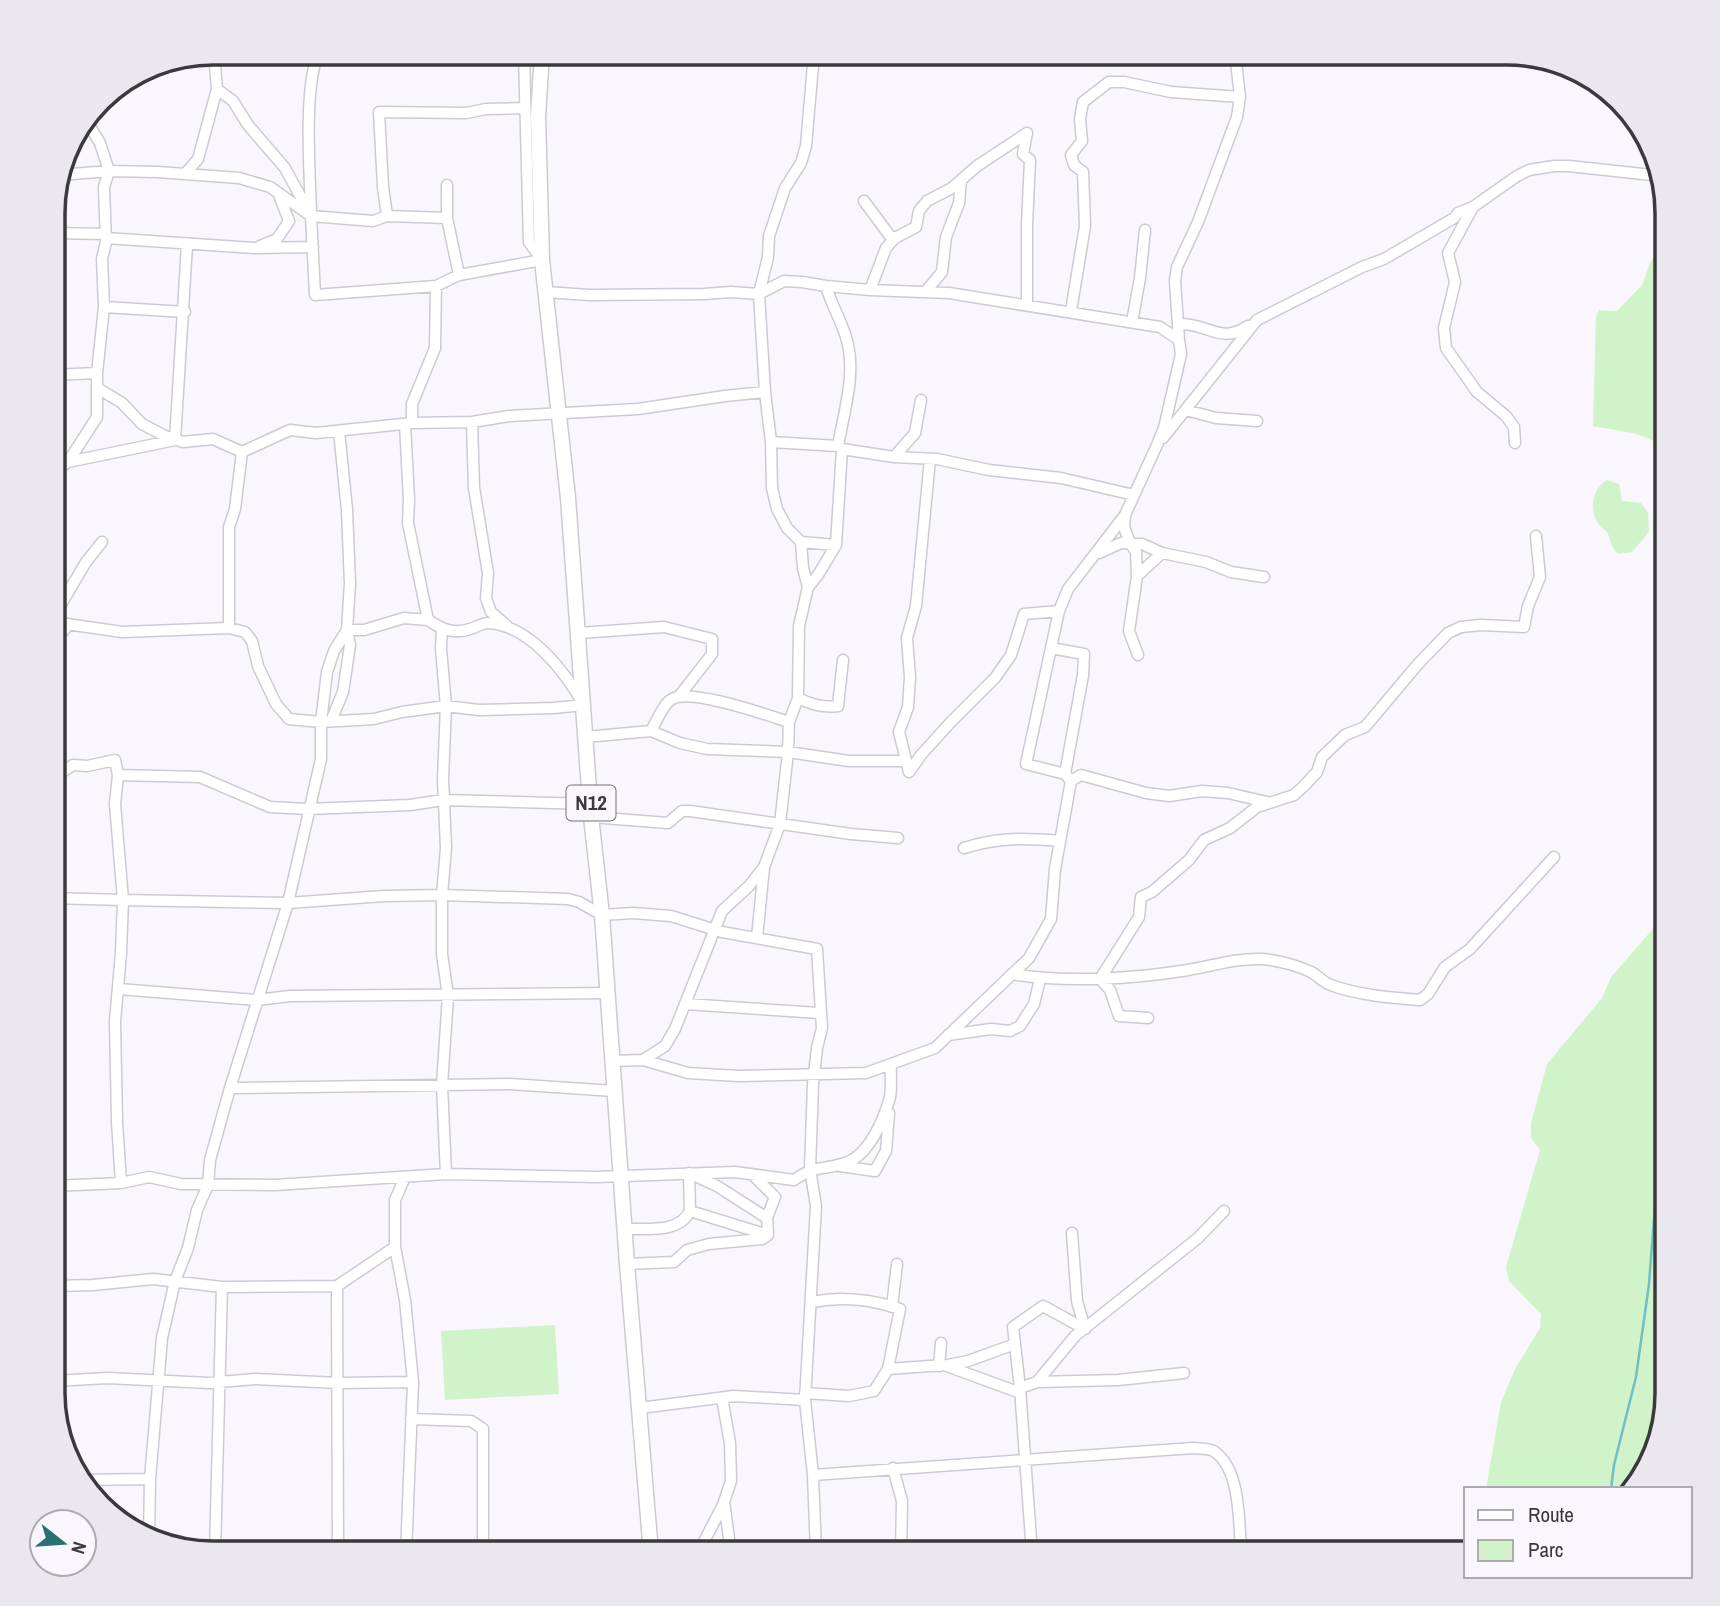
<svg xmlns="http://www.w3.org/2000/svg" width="1720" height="1606" font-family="'Archivo Narrow',sans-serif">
  <rect width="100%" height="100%" fill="#f9f6fe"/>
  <path fill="#d1f3ca" d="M1659,250l8,3v168l-4,4 -7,17 -19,-8 -44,-8 3,-109 3,-7 18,1 3,-3 22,-23 8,-22z
    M1607,480l12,4 3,17 19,2 7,10 1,19 -17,20 -14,2c-7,-7 -6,-11 -10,-20 -3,-6 -4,-3 -8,-8 -12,-14 -8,-38 7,-46z
    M1667,888v506l-12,61 -22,34h-147l15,-87 15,-35 24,-39 1,-14 -32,-33 -3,-14 34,-117 -9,-12v-15l16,-59 55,-66 9,-21 47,-54z
    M555,1325l4,69 -114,6 -4,-69z"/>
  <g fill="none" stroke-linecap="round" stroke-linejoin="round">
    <path stroke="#70bfc2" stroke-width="2.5" d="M1611,1489l3,-24 22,-88 13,-93 7,-92 1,-108 10,-48"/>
    <defs>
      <path id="minor" d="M217,89l16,12 15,24 37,43 26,48 4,79 121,-9 23,-11 83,-15 -13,-18 -5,-189
        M1027,133l-4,21 7,6 -3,65v80
        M185,174l13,-15 19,-70 -3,-36
        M60,175l49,-4 49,1 81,6 31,9 41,29 62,5 14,-5
        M447,185v33l-60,-2 -4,-29 -4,-75 87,1 20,-4 39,-1
        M864,201l26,35 5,2
        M1473,207l-25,46 7,29 -11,46 2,20 31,44 29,24 8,11 1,16
        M311,213c-1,-39 -8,-128 8,-160
        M447,218l12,57
        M53,233l53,1
        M106,238l148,10 59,-1
        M260,246l17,-7 12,-18 -10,-26
        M826,286c5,18 15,34 20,51 11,35 -2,74 -8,109
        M870,290l16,-42 9,-10 21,-11 3,-16 8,-10 25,-13 25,-22 50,-33
        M926,291l16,-19 4,-35 13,-34 2,-23
        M546,292l43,3 115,-1 27,-2 28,2 25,-13 18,1 24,4 44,4 79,3 211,34 19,13 2,14 -17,74 -7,17 -32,70 -57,74 -9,22 -33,153 39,10 6,7 -16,88 -4,50 -22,39 -94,90 -69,25 -127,3 -51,-3 -45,-13 -31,1
        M104,307l81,5
        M1071,311l14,-85 -2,-54 -9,-7 -3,-10 11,-14 -2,-22 3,-17 26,-20h15l47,10 69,5
        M1132,322l8,-44 5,-48
        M1179,324c30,-1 41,21 69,2
        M1179,340l-4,-59 2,-14 21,-45 39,-105 3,-20 -5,-44
        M53,375l44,-2
        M99,389l23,14 20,21 23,12 18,6 30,-3 29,13 -7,57 -6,18v101
        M1186,410l30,8 41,3
        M472,422l2,66 14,85 -2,25 5,14 16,14
        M412,423v-19l23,-56 1,-62
        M1163,438l94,-118 105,-53 22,-8 70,-41 4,-5 15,-6 44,-31 12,-6 25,-4h15l92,10
        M771,442l67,4 4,3 52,8 43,2 52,11 72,8 73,17
        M242,452l48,-22 26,3 96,-10 60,-1 37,-6 129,-7 87,-13 40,-4
        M894,457l21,-24 6,-33
        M68,462l107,-22 12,-195
        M53,473l15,-11 29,-45v-44l7,-66 -2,-48 4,-17 -2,-55 5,-16 -9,-28 -14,-23
        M1125,516l-1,11 6,16 6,9 1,24
        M801,542l35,3
        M1099,553l22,-10 21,1 20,9 44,9 25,10 33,5
        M808,587l-5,-19 -2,-26 -14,-14 -10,-19 -5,-21 -1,-46 -6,-50 -6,-98 9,-37 1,-21 16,-48 16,-25 5,-17 8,-93
        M53,618l33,-56 16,-20
        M53,622l69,10 107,-4 16,4 7,9 6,25 18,38 13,15 32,3 53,-3 28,-7 44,-6 33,4 74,-2 31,-3c-19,-33 -54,-80 -96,-82 -5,0 -10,3 -15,5 -18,7 -30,2 -45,-8l-20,-97 1,-23 -4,-76
        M442,629l-1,20 5,57 -3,73 3,69 -4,47v59l6,42 -6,89 4,89
        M347,630h17l40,-12 24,2
        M579,633l85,-6 48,12v15l-32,41
        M53,644l16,-20
        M1051,648l33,6 -1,21 -18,99
        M1138,655l-9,-24 8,-55 25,-23
        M798,698c12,6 27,10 40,8l5,-46
        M331,721l12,-29 7,-47 -3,-15 3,-46 -3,-74 -8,-79
        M651,731l29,12 27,6 81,3 61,9h57
        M585,737l66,-6c6,-10 12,-27 21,-32 19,-11 95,16 117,23
        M909,772l-10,-40 9,-25 2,-30 -3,-39 9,-32 14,-147
        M909,772l12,-17 28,-31 46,-46 16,-23 13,-41 35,-3
        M53,778l20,-13 14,1 28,-6 3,15
        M1071,781l10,-6 65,18 23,3 33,-5 26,2 39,9
        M591,804l-148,-4 -33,5 -102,4 -38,-2 -70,-30 -82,-2 -3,29 8,96 165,3 96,-7 58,-1 126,4 11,3 23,13 31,-2 38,3 51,16 95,17 5,79 -5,20 -4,36 -3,85 6,37 -11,194 8,75 3,78
        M591,817l77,6 14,-12h8l161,23 47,4
        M964,848c35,-11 60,-10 96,-7
        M53,898l70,2 -2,53 -6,68 2,101 4,61
        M757,938l7,-71
        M1012,974c54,9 121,5 176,-4 25,-4 47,-12 74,-11 16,1 37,7 51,14 6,4 11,10 18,12 25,10 63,13 89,15l8,-6 17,-27 25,-18 84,-92
        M119,989l138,11 33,-4 317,-3
        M686,1004l133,9
        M1148,1018l-29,-2 -9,-26 -10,-11 39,-62 2,-20 11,-5 37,-32 15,-20 26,-12 27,-21 37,-12 10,-9 13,-14 5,-15 23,-22 20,-8 53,-63 30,-31 13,-6 20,-2 43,2 4,-21 12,-29 -4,-41
        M948,1035l43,-6 19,2 10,-5 14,-22 6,-25
        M643,1060l22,-14 10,-17 47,-118 27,-25 15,-19 16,-43 8,-72 1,-30 9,-24 1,-72 9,-39 10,-12 18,-30 6,-96
        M230,1088l280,-4 104,7
        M840,1166l35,5 11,-20 3,-38
        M752,1174l23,23 -8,21 1,17
        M405,1177l-10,23v47l10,53 8,82 -7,171
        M53,1186l68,-3 28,-6 32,7 94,1 171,-11 150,3 139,-5 59,8c23,-16 28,-9 51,-17 24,-7 39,-44 45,-66 2,-10 0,-22 1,-33
        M767,1218l-50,-32 -28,-13 1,38 78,24
        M624,1229c22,-1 55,5 66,-18
        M1072,1233l5,68 8,28
        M627,1264l47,-2 13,-12 22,-6 53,-5 6,-4
        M53,1286l40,-1 60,-6 69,8 115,-1 58,-39
        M337,1286l1,267
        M812,1302c31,-6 58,-3 88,7l-12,60
        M892,1307l5,-43
        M948,1365l20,-4 47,-17
        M939,1366l2,-23
        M53,1381l55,-3 100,5 47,-4 84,4 74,-1
        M1037,1382l81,-2 66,-7
        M805,1393l44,3 25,-5 14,-22 56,-4 71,26 5,-3 -7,-61 30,-21 42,23
        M722,1398l8,45 1,38 -7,21 7,51
        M640,1408l94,-12 71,4
        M411,1419l60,2 12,8v124
        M893,1468l9,33 -1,52
        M813,1475l380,-27c7,1 17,0 22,4 26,18 24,73 26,101
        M81,1480l69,-1
        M149,1540l1,-61 12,-141 13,-57 13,-33 9,-38 11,-25 2,-25 20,-72 58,-185 33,-144v-37l6,-50 7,-21 13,-21
        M651,1550l48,3
        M215,1553l7,-266
        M698,1553l26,-50
        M1032,1553l-12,-165 17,-6 38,-46 123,-98 26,-27"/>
      <path id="major" d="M542,53l-4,64 4,143 26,238 23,319 11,98 25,349 24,289"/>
    </defs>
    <use href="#minor" stroke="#cdcbd2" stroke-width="13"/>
    <use href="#major" stroke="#cdcbd2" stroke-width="17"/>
    <use href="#minor" stroke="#fff" stroke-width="10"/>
    <use href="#major" stroke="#fff" stroke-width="14"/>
  </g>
  <g text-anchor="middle" stroke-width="6" stroke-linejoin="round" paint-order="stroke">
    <rect fill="#f9f6fe" stroke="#737276" stroke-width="2" x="566.5" y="785.5" width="49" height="35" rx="5"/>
    <g font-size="21" font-weight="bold" fill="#3a393c">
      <text x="591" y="810">N12</text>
    </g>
  </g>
  <path d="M0 0H1720V1606H0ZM213 65H1507A148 148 0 0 1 1655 213V1393A148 148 0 0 1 1507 1541H213A148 148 0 0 1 65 1393V213A148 148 0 0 1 213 65Z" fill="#eae7ee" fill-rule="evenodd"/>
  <path fill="none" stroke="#3a393c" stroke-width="3.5" d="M213 65H1507A148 148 0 0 1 1655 213V1393A148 148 0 0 1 1507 1541H213A148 148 0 0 1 65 1393V213A148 148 0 0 1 213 65Z"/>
  <rect x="1464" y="1487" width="228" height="91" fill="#f9f6fe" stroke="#adaab0" stroke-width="2"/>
  <rect x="1478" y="1510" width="35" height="10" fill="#ffffff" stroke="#adaab0" stroke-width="2"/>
  <text x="1528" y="1522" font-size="21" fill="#3a393c">Route</text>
  <rect x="1478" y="1540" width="35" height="21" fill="#d1f3ca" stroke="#adaab0" stroke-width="2"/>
  <text x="1528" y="1557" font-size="21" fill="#3a393c">Parc</text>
  <g transform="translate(63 1543) rotate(107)"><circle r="33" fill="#f9f6fe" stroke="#adaab0" stroke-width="2"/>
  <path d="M0-5L12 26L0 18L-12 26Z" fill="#287270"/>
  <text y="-10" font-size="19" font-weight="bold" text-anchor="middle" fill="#3a393c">N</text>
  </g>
</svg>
